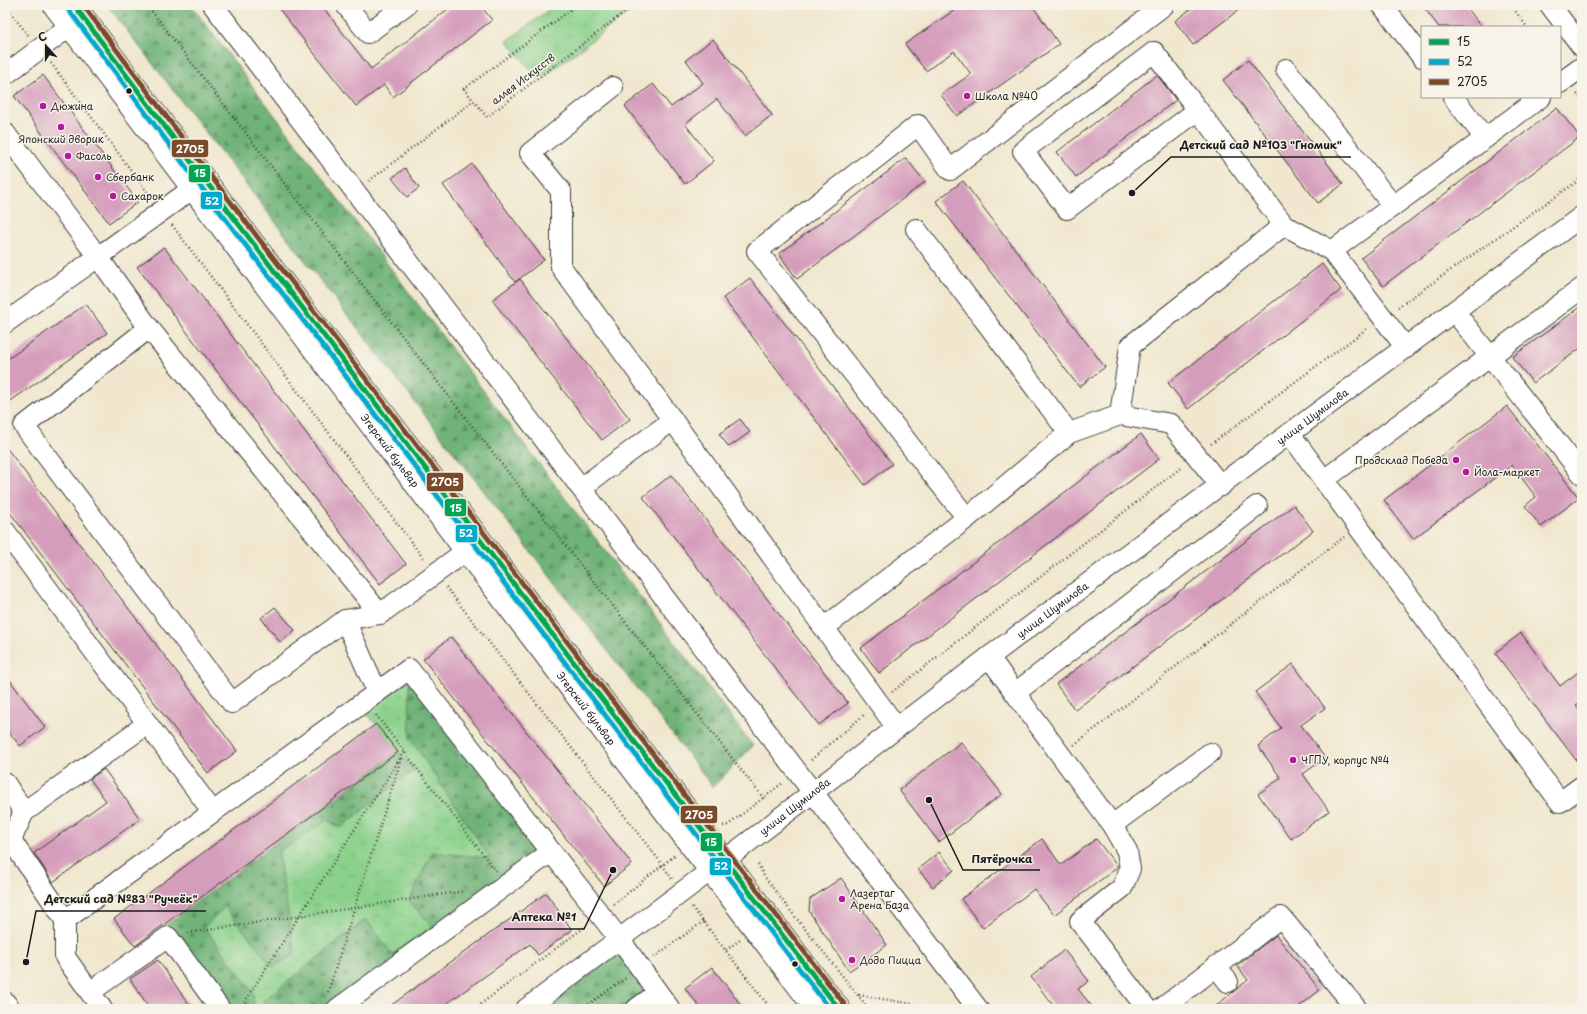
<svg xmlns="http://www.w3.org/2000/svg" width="1587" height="1014" font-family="'Playpen Sans',sans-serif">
  <defs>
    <pattern id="grass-tufts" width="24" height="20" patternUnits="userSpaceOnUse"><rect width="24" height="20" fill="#8bd18c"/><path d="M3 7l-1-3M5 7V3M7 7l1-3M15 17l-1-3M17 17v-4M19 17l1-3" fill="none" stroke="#77b378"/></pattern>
    <pattern id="forest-firs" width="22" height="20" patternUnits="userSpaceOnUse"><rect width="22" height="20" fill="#70b378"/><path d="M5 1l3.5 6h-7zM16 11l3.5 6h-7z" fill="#5b9162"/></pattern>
  </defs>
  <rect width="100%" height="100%" fill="#f7f3e8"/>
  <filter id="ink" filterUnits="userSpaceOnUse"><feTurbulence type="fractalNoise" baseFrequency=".025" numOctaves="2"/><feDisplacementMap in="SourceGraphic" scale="8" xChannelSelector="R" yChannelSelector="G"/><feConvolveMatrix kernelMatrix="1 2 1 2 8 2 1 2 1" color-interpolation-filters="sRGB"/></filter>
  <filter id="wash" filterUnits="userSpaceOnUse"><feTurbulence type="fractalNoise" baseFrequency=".012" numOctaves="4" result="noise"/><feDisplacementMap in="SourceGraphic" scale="16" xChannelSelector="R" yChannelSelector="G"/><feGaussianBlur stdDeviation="0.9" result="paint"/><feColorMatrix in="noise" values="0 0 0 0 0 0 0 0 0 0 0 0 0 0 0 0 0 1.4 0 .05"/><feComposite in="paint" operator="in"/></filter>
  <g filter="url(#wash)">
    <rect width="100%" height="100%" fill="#f0e7ce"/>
    <path fill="url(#grass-tufts)" stroke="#547654" d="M555,5h84l-100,75 -32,-39z
      M409,669l142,183 -214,157h-117l-59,-80 237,-177 -22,-28 -17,-19z"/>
    <path fill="url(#forest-firs)" stroke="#46684a" d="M107,5h84l562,741 -40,41z
      M409,669l142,183 -214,157h-70l-4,-8 103,-82 26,35 41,-28 -24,-25 23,-49 58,6 -80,-120z
      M398,752l16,18 -74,58 -13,-8 -49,32 17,102 -22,13 -48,-60 -21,20 49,65 1,17h-34l-59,-80z
      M620,940l38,53 -22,16h-110z"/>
    <g id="blocks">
      <path fill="#d59dbc" d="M276,5h45l50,64 82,-64h27l12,15 -99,77 -9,-12 -28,21z
        M962,5h70l27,39 -102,72 -16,-21 30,-21 -17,-23 -28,20 -21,-27z
        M1196,5h49l-52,40 -18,-24z
        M1422,5h43l17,22h-43z
        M713,39l59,76 -27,21 -28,-37 -32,25 29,37 -29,23 -60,-78 28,-22 18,23 32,-24 -17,-23z
        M1248,60l95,124 -25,19 -95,-123z
        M43,75l95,127 -29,21 -95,-127z
        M1157,75l19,25 -100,77 -19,-25z
        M1557,108l23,29 -197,149 -22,-28z
        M906,158l19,24 -128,97 -18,-25z
        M472,164l72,96 -29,22 -72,-97z
        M405,168l14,20 -12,9 -15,-19z
        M963,181l142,186 -26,20 -143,-186z
        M164,247l242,317 -26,20 -243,-317z
        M1322,264l19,26 -153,119 -20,-26z
        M750,278l142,186 -27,21 -142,-187z
        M520,279l110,140 -28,21 -110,-140z
        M86,304l21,29 -102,72v-44z
        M1582,306v41l-49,36 -21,-26z
        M1507,406l72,92 -38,29 -16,-21 11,-9 -24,-32 -99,74 -29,-39z
        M740,419l10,13 -21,15 -10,-13z
        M1141,434l18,25 -280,214 -18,-25z
        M5,446l232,305 -29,22 -203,-267z
        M671,475l177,228 -29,22 -176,-228z
        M1294,505l19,26 -238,179 -19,-26z
        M275,607l20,23 -15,12 -19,-24z
        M1521,633l39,53 22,-17v32l-6,4 6,8v55l-87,-115z
        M451,637l181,227 -28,22 -181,-227z
        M1293,664l32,44 -24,17 24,33 -22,16 26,37 -38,28 -33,-45 23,-16 -23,-32 23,-18 -26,-36z
        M5,674l40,53 -25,19 -15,-19z
        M376,724l22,28 -263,194 -21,-27z
        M961,742l41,52 -63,48 -40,-52z
        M104,769l36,50 -87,63 -19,-29 72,-52 -16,-22z
        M1042,839l19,26 35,-26 22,28 -64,48 -20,-26 -51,39 -22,-29z
        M939,852l15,18 -21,17 -15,-18z
        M841,878l46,67 -38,26 -40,-60 1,-12z
        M546,893l26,37 -34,25 -8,-11 -91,65h-53z
        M1276,935l44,55 -24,19h-84l36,-29 -11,-14z
        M1064,950l25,31 -11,8 16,20h-38l-25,-32z
        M158,960l34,49h-42l-20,-30z
        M712,967l32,42h-43l-16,-21z"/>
    </g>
  </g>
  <g filter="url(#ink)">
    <use href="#blocks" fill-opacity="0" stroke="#3c3a37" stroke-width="1"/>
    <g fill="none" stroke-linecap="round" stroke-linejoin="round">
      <defs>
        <g id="minor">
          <path d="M213,5l765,1004"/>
          <path d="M346,5l22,28 38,-28"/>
          <path d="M1382,5l40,52"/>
          <path d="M1550,5l32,42"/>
          <path d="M1286,69l107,137"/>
          <path d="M5,75l65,-49"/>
          <path d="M1560,83l22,-16"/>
          <path d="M613,87l-83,66 31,38v76l336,461"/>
          <path d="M1453,97l32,41"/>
          <path d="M1198,110l-44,-58 -131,99 44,58 131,-99 86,115"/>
          <path d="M5,133l93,124 94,-68"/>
          <path d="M916,229l153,204"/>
          <path d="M1332,251l209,-154"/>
          <path d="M1455,312l127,162"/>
          <path d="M5,323l93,-66 51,71 231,286"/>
          <path d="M149,328l-125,98 208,277 113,-83 35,-6 86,-63"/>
          <path d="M1120,415l10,-69 154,-121 48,26 74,97"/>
          <path d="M1290,434l270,368 22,-16"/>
          <path d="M1324,480l258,-192"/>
          <path d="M581,488l92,-68"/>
          <path d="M967,518l-210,-267 161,-126 32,45 214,-165"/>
          <path d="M5,531l207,280"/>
          <path d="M345,620l32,72"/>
          <path d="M825,627l142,-109 102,-85 51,-18 51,9 50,62"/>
          <path d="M989,657l26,36 242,-187"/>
          <path d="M1015,693l97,132 15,26 3,18 -8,19 -42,33 67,88"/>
          <path d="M147,724l-123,88 -13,28 54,80 344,-251 211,271 50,69"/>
          <path d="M5,783l19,29"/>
          <path d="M1112,825l98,-72"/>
          <path id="s1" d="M725,860l264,-203 593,-441"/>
          <path d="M65,920v37l37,52"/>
          <path d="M1216,966l12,16"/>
          <path d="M90,992l78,-55 52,72"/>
          <path d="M5,1002l5,7"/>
          <path d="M337,1009l214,-157"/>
          <path d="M526,1009l184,-138"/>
          <path d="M636,1009l22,-16"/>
          <path d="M1161,1009l120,-92 76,92"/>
        </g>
        <g id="major">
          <path id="s2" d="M54,5l412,546 350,458"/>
          <path d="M74,5l130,174 635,830"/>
        </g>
      </defs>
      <use href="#minor" stroke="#3c3a37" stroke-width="22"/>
      <use href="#major" stroke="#3c3a37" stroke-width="24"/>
      <path stroke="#3c3a37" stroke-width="2.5" stroke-dasharray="1 3" stroke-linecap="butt" d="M147,5l289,375 328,419
        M577,5l-113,84 23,28 147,-112
        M1511,5l16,22
        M5,6l24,30
        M51,63l100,134
        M1577,94l5,6
        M369,181l104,-80
        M172,225l252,334
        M1398,307l184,-129
        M1211,444l157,-116
        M446,587l216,277 10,15
        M892,692l290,-225
        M376,715l120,156
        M1074,745l270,-208
        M811,760l54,-46
        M723,826l5,-1 56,-43
        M758,864l6,12 21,28
        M614,904l61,-49
        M785,904l84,105
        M692,907l79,102
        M188,933l277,-42
        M726,950l14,-10
        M654,957l50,-36
        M328,992l74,-236
        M859,995l59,10 3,4
        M240,1009l164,-257
        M474,1009l112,-83
        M582,1009l44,-31"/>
      <use href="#minor" stroke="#fff" stroke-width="20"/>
      <use href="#major" stroke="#fff" stroke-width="22"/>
      <defs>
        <path id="bus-1" d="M74,5l130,174 635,830"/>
        <path id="bus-2" d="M68,9l130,174 632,826"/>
        <path id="bus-3" d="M83,5l127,170 635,830"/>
      </defs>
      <use href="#bus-1" stroke="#f7f3e8" stroke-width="8"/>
      <use href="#bus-2" stroke="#f7f3e8" stroke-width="8"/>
      <use href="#bus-3" stroke="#f7f3e8" stroke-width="8"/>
      <use href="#bus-1" stroke="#00a651" stroke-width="5"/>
      <use href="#bus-2" stroke="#00a9ce" stroke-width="5"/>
      <use href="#bus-3" stroke="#7a4b2a" stroke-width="5"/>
    </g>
  </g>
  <g fill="#1c1c1c" stroke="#f7f3e8" stroke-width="1.5">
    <circle cx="129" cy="91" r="3.5"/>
    <circle cx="795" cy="964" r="3.5"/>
  </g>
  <g fill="#b5179e" stroke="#f7f3e8" stroke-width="1.5">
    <circle cx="967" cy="96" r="4"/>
    <circle cx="43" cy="106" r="4"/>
    <circle cx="61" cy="127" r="4"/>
    <circle cx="68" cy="156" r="4"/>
    <circle cx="98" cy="177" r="4"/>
    <circle cx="113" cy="196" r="4"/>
    <circle cx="1456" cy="460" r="4"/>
    <circle cx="1466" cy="472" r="4"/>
    <circle cx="1293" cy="760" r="4"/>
    <circle cx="842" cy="899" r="4"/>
    <circle cx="852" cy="960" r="4"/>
  </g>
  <g text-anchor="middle" stroke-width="3" stroke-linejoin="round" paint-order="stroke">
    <g font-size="10" fill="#1c1c1c" stroke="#f7f3e8">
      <text transform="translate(523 79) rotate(-37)" y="4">аллея Искусств</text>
      <text dy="4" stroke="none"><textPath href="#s1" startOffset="736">улица Шумилова</textPath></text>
      <text dy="4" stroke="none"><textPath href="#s2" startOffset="558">Эгерский бульвар</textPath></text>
      <text dy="4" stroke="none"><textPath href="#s1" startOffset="412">улица Шумилова</textPath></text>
      <text dy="4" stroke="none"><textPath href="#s2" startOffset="882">Эгерский бульвар</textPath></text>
      <text dy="4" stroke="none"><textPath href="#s1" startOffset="88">улица Шумилова</textPath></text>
    </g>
    <g font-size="10" fill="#1c1c1c" stroke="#f7f3e8" text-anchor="start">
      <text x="975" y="100">Школа №40</text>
      <text x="51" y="110">Дюжина</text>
      <text x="61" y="143" text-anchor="middle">Японский дворик</text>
      <text x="76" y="160">Фасоль</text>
      <text x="106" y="181">Сбербанк</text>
      <text x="121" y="200">Сахарок</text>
      <text x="1448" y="464" text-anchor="end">Продсклад Победа</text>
      <text x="1474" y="476">Йола-маркет</text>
      <text x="1301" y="764">ЧГПУ, корпус №4</text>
      <text x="850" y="897">Лазертаг<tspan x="850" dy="12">Арена База</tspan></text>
      <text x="860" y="964">Додо Пицца</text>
    </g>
  </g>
  <path fill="none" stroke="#1c1c1c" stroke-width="1.5" d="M1132 193L1171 157H1351M929 800L963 870H1040M26 962L36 911H206M613 870L584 929H504"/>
  <g fill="#1c1c1c" stroke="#f7f3e8" stroke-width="1.5">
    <circle cx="1132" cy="193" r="4"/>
    <circle cx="929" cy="800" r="4"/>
    <circle cx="26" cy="962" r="4"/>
    <circle cx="613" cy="870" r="4"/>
  </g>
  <g font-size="11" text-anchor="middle" font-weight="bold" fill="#1c1c1c" stroke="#f7f3e8" stroke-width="3" stroke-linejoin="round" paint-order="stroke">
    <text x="1261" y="149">Детский сад №103 "Гномик"</text>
    <text x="1002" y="863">Пятёрочка</text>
    <text x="121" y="903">Детский сад №83 "Ручеёк"</text>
    <text x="544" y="921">Аптека №1</text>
  </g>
  <g stroke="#f7f3e8" stroke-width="1.5">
    <rect x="171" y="139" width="38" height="19" rx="4" fill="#7a4b2a"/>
    <rect x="188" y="164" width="23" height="19" rx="4" fill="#00a651"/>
    <rect x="200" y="191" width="23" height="19" rx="4" fill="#00a9ce"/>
    <rect x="426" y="472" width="38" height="20" rx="4" fill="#7a4b2a"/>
    <rect x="444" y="498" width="23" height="19" rx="4" fill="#00a651"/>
    <rect x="455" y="524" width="23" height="19" rx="4" fill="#00a9ce"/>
    <rect x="680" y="805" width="38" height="19" rx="4" fill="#7a4b2a"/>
    <rect x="700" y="832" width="23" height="20" rx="4" fill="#00a651"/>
    <rect x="709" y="857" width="23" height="19" rx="4" fill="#00a9ce"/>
  </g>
  <g font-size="11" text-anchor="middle" font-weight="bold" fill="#fff">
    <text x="190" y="153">2705</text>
    <text x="200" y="177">15</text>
    <text x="212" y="205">52</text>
    <text x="445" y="486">2705</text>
    <text x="456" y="512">15</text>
    <text x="466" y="537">52</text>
    <text x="699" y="819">2705</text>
    <text x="711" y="846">15</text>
    <text x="721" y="870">52</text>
  </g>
  <rect width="1587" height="1014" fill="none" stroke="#f7f3e8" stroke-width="20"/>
  <rect x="1421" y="26" width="140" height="72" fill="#f7f3e8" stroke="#9f9d96"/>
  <rect x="1429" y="39" width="20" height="6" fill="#00a651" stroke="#9f9d96"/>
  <text x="1457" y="46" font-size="12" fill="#1c1c1c">15</text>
  <rect x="1429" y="59" width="20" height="6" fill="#00a9ce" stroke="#9f9d96"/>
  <text x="1457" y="66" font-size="12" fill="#1c1c1c">52</text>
  <rect x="1429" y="79" width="20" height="6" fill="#7a4b2a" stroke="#9f9d96"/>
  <text x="1457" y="86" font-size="12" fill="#1c1c1c">2705</text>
  <g transform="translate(46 46) rotate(339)" stroke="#f7f3e8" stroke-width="3" paint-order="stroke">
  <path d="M0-3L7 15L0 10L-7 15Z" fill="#1c1c1c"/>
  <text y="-6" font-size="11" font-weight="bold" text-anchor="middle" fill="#1c1c1c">С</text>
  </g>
</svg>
